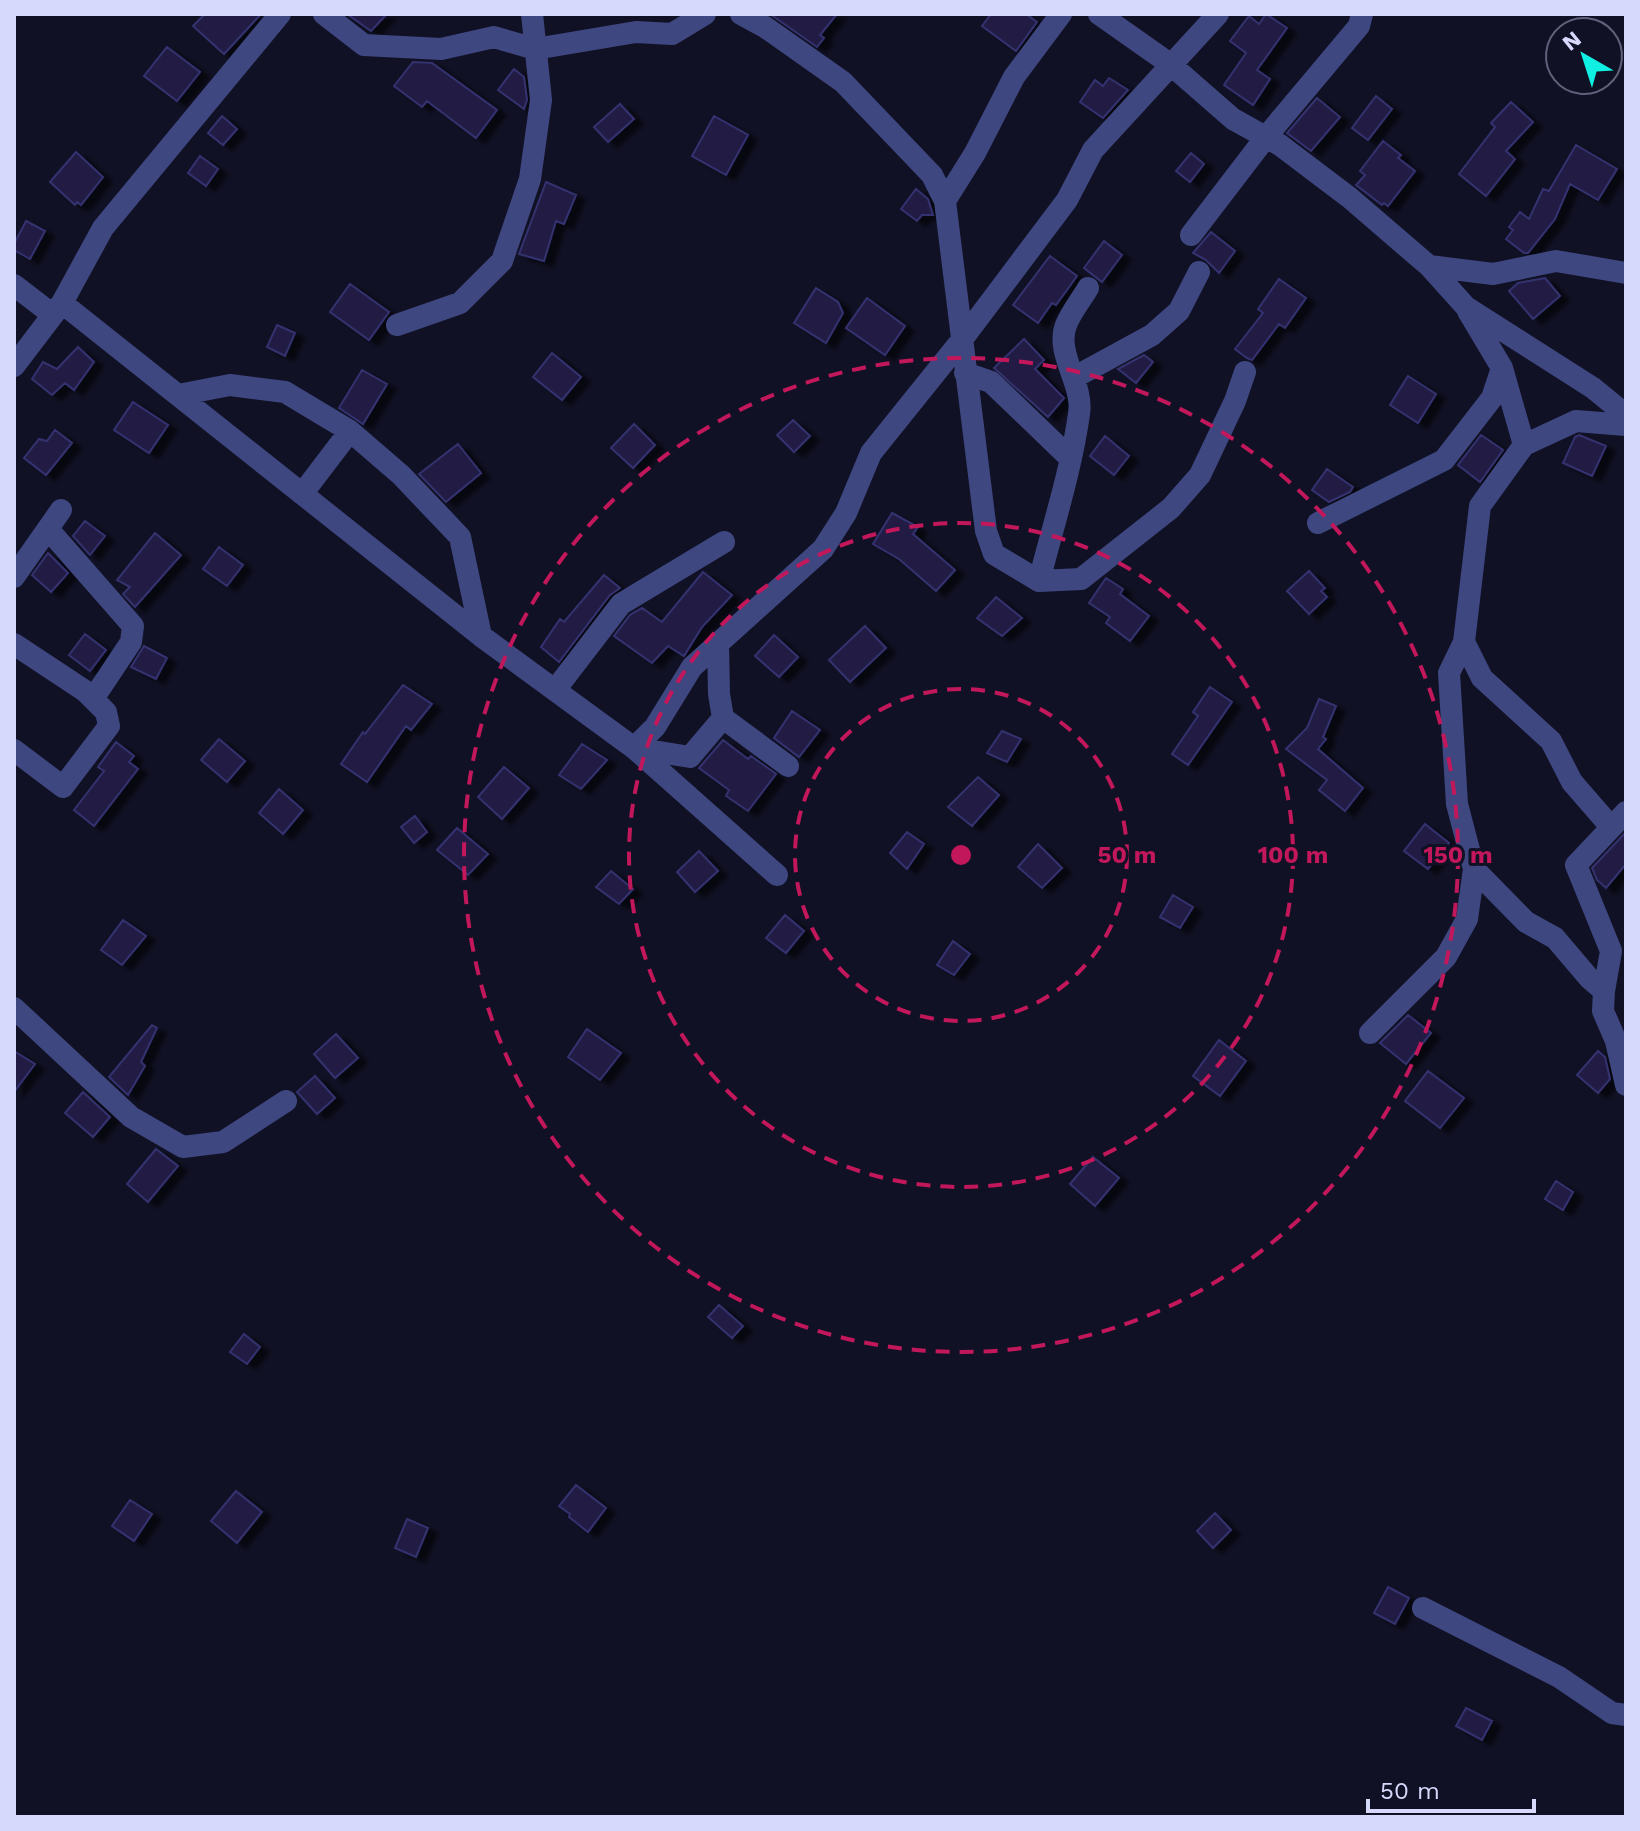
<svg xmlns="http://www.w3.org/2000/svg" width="1640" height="1831" font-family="'Work Sans',sans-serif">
  <defs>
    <filter id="shadow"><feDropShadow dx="9" dy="5" stdDeviation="2" flood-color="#0009"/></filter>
  </defs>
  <rect width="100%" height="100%" fill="#111125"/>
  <path fill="#201e45" stroke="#34316f" stroke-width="2" filter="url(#shadow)" d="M205,14h56l-37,40 -31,-28z
    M347,14h40l-16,17z
    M770,14h67l-17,21 4,3 -7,9z
    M991,14h35l11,8 -21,29 -34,-25z
    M1266,14l21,14 -30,42 13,9 -17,26 -29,-20 22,-32 -16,-12 19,-25 10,8z
    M167,47l33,25 -23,29 -33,-25z
    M413,62l19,1 65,47 -21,28 -49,-37 -5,6 -28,-21z
    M514,69l10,8 3,23 -3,9 -26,-19z
    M1109,78l19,12 -25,28 -23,-16 15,-22 8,6z
    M1376,96l16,13 -24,31 -16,-12z
    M1317,98l23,19 -29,34 -24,-18z
    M1511,102l22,20 -27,29 9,8 -29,37 -27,-22 36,-47 -4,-4z
    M620,104l14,15 -26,23 -14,-15z
    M222,116l15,13 -14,16 -15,-12z
    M714,116l34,19 -22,40 -34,-19z
    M1383,141l18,14 -3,3 17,13 -27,35 -4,-3 -2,2 -26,-20 9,-10 -5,-4z
    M1576,145l41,24 -19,31 -28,-16 -15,35 -27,34h-4l-18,-14 7,-9 -4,-3 11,-15 9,7 14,-30 6,2z
    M76,152l27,25 -22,28 -4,-3 -2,3 -25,-23z
    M1191,153l13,11 -14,18 -14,-11z
    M200,156l18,13 -12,17 -18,-13z
    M546,182l30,13 -12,29 -8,-3 -12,40 -25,-7z
    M916,189l12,10 5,16h-11l-5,6 -16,-12z
    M26,221l19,10 -15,28 -16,-9v-6z
    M1211,232l24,19 -16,22 -13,-13 -13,-7z
    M1104,241l18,14 -20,27 -18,-14z
    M1050,256l27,20 -21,29 -4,-2 -14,20 -25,-18z
    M1545,278l15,18 -27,23 -24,-28 9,-8z
    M1279,279l27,19 -21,30 -6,-4 -27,36 -5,-2 -12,-9 28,-36 -5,-4z
    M350,284l39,28 -20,28 -39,-28z
    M816,288l22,14 5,11 -17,30 -32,-20z
    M867,298l38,28 -20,29 -39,-27z
    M277,325l18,8 -10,23 -18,-9z
    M1024,339l20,21 -9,9 29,29 -16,19 -54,-49z
    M78,347l16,15 -20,28 -9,-7 -13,12 -20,-16 11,-17 14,7z
    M552,353l29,24 -19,23 -29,-23z
    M1144,355l9,7 -17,21 -18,-14z
    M362,370l25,14 -24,40 -24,-16z
    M1408,376l28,18 -18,29 -28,-18z
    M133,402l35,23 -19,28 -35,-23z
    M793,420l17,16 -16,16 -17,-17z
    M634,424l21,21 -22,23 -22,-20z
    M55,430l17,13 -26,32 -22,-17 15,-19 8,2z
    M1481,435l22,15 -23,32 -22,-17z
    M1579,435l27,11 -14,30 -29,-13 12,-26z
    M1105,436l24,20 -15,19 -24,-19z
    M458,444l23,29 -35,29 -27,-28z
    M1327,469l26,18 -3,5 -21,10 -17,-12z
    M892,513l26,14 -5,7 42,36 -19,21 -37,-32 -26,-15z
    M85,521l20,15 -15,19 -17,-19z
    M155,533l26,22 -46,52 -12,-13 7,-7 -13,-7z
    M219,547l24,18 -16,21 -24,-17z
    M48,553l20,20 -17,19 -19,-17z
    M1309,571l16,17 -4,3 6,6 -18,17 -22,-23z
    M703,572l29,23 -30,32 -18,29 -16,-10 -16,17 -38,-27 16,-21 12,-7 20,14z
    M604,575l16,13 -10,7 -51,67 -18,-15 19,-28 4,3z
    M1106,578l17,11 -3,5 29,22 -19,25 -24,-18 4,-6 -21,-14z
    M996,597l26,21 -20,18 -25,-18z
    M865,626l21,22 -36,34 -21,-22z
    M85,634l21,16 -16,21 -21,-16z
    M774,635l24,22 -19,20 -24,-21z
    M144,646l23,12 -11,21 -25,-12z
    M403,685l29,19 -21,26 -5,-4 -39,56 -26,-18 22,-32 2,2z
    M1210,687l22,15 -44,63 -16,-11 26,-38 -5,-4z
    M1319,699l17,7 -13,31 3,2 -8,10 45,39 -18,23 -26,-21 8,-10 -41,-31 21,-21z
    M792,711l28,19 -21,27 -25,-19z
    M1002,731l19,8 -14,23 -20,-9z
    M219,739l26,22 -18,21 -26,-22z
    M723,740l25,19 3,-3 25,18 -28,37 -22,-15 3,-6 -30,-22z
    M116,742l18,14 -5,6 9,7 -44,57 -20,-16 30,-39 -6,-4z
    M582,744l25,16 -26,29 -22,-14z
    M504,767l25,21 -27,31 -24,-22z
    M978,777l21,18 -27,31 -24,-19z
    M279,789l24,21 -20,24 -24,-21z
    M415,816l12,16 -13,11 -13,-16z
    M1425,824l24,19 -21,26 -24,-18z
    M457,828l31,26 -20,21 -31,-25z
    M907,832l17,12 -17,25 -17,-16z
    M1626,832v32l-20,24 -9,-8 -5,-12z
    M1038,844l24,24 -20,20 -24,-21z
    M699,851l19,20 -23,21 -18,-20z
    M611,871l22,18 -14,15 -23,-17z
    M1173,895l20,12 -13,21 -20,-11z
    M785,915l19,16 -18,22 -20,-15z
    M123,920l23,16 -24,29 -21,-15z
    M953,941l17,13 -16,21 -17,-10z
    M1408,1015l23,18 -25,31 -26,-21z
    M152,1025l5,3 -16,34 4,4 -17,29 -19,-18z
    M587,1029l34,24 -21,27 -32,-23z
    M336,1034l22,24 -23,20 -21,-24z
    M1219,1040l27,21 -26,35 -27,-20z
    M14,1051l21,13 -21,28z
    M1598,1051l7,6 5,22 -12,14 -21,-18z
    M1428,1071l36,27 -24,30 -35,-27z
    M315,1076l20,22 -18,16 -20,-22z
    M83,1092l27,25 -17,20 -28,-24z
    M156,1149l22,17 -30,36 -21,-18z
    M1093,1157l26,21 -24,28 -25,-22z
    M1556,1181l17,11 -10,18 -18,-11z
    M719,1305l24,21 -11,12 -24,-21z
    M244,1334l16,13 -13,17 -17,-12z
    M576,1485l30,23 -18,24 -19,-15 1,-3 -11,-8z
    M236,1491l26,21 -25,31 -26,-22z
    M130,1500l22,14 -18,27 -22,-15z
    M1215,1513l16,17 -18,18 -16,-17z
    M407,1519l21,9 -12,29 -21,-9z
    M1388,1587l21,11 -14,26 -21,-11z
    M1466,1708l26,13 -10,19 -26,-14z"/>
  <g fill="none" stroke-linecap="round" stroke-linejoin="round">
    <path stroke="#3f4781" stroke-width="22" d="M324,14l40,31 77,4 53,-12 41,12 101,-17 36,2 33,-20
      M741,14l24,13 78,55 89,93 13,26 41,330 8,23 45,27 42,-2 90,-71 29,-33 35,-74 10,-29
      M1099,14l71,50 63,55 47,26 70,53 79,68 37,41 127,81 33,27
      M945,201l30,-48 39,-76 47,-63
      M1191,235l75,-98 93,-111 3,-12
      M1429,266l64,8 63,-13 70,12
      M14,285l39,30
      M62,303l419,333 153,112 143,127
      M1468,311l34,57 22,77
      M397,325l63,-22 42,-42 28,-82 11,-79 -9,-86
      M14,366l48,-63 41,-75 177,-214
      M965,373l26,9 80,77
      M1075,377l77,-42 27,-24 20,-39
      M178,395l52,-10 55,7 65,39 51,44 59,62 21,99
      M302,494l48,-63
      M1318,523l126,-63 48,-62 10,-30
      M48,529l85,97 -2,16 -38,57
      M14,577l47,-67
      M1039,581c14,-55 32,-110 40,-167 5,-30 -24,-60 -13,-89 5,-13 15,-25 22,-37
      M718,643l1,51 4,24 65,48
      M14,644l71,47 21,21 3,14 -46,61 -49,-37
      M555,690l66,-86 103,-62
      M634,748l21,-21 37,-60 131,-118 23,-36 25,-60 90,-112 106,-141 26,-50 125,-136
      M635,748l55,9 33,-39
      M1626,812l-50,53 35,86 -7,40 -1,20 13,30 10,44
      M1611,827l-39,-45 -21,-41 -69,-63 -18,-36 16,-136 44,-61 52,-24 50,4
      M1474,869l52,53 29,16 34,40 15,13
      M14,1008l117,109 52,30 40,-5 63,-41
      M1370,1033l76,-76 21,-38 7,-50 -17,-65 -8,-131 15,-31
      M1423,1608l136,69 53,36 14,2"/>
  </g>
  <g fill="none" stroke="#c2185b" stroke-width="4" stroke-dasharray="14 10">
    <circle cx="961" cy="855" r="166"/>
    <circle cx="961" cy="855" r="332"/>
    <circle cx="961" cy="855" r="497"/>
  </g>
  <circle cx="961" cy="855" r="12" fill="#c2185b" stroke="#111125" stroke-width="4"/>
  <g font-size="24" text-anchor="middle" font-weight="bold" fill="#c2185b" stroke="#111125" stroke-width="6" stroke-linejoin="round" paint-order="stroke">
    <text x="1127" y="863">50 m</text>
    <text x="1293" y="863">100 m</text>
    <text x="1458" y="863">150 m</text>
  </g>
  <rect width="1640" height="1831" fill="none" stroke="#d7d9fc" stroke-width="32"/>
  <g transform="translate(1584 56) rotate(321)"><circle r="38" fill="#111125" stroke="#60617b" stroke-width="2"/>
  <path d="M0-6L14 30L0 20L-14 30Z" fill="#10f0e2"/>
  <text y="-12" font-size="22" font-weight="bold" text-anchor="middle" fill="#d7d9fc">N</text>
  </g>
  <path d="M1368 1799v12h166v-12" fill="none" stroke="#d7d9fc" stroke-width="4"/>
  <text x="1380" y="1799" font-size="24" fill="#d7d9fc" stroke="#111125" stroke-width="6" paint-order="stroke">50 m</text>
</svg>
